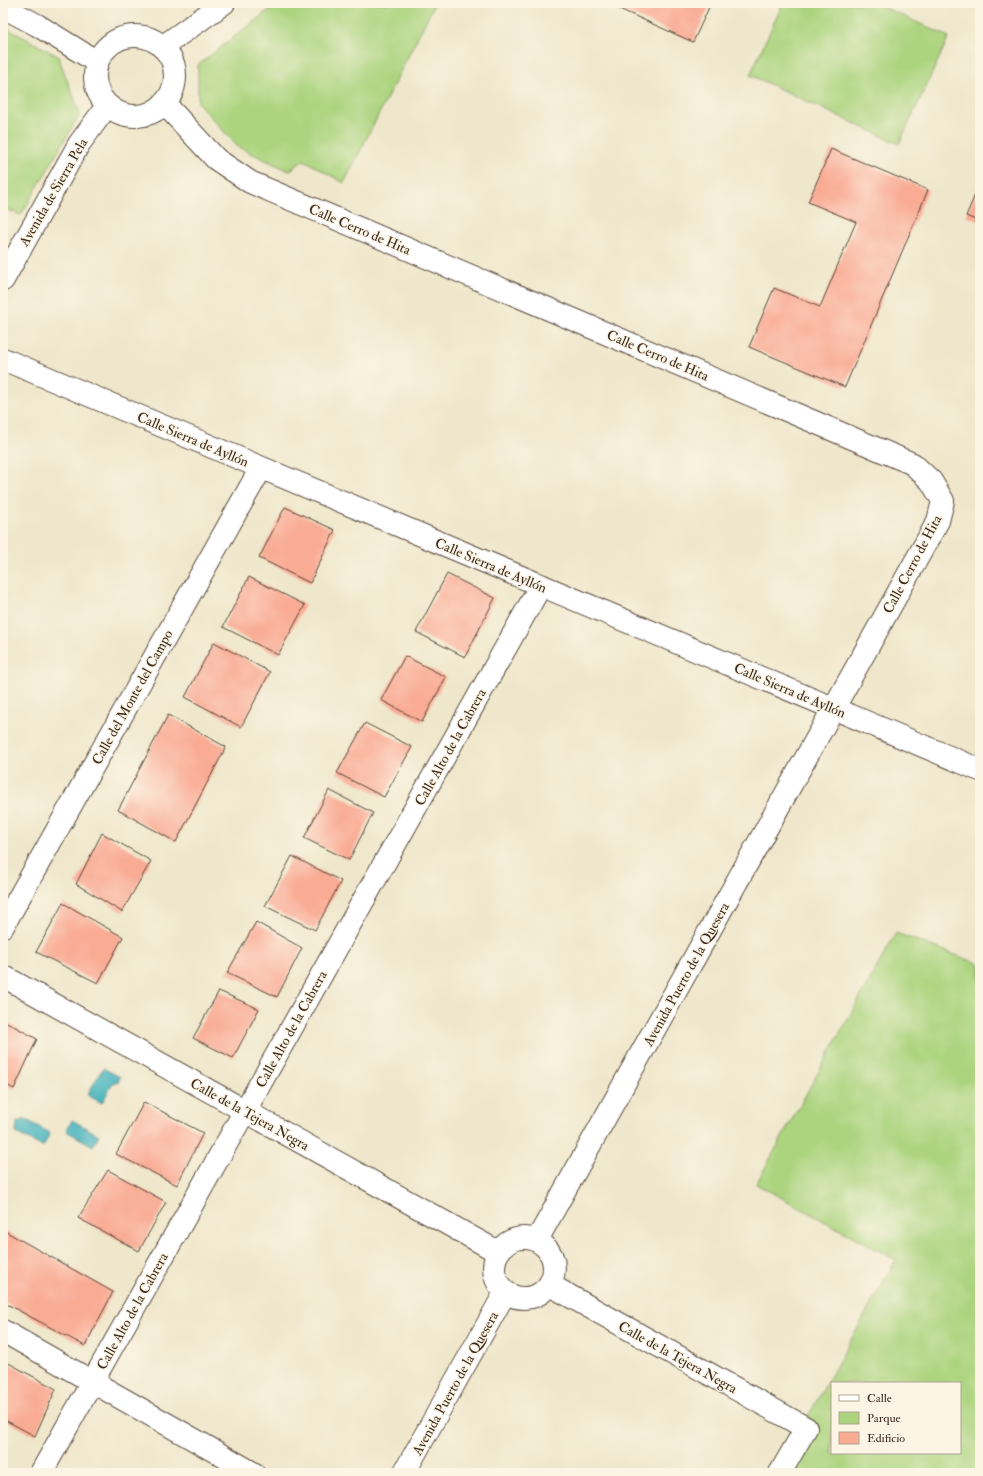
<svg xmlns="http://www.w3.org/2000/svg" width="983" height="1476" font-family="'IM FELL Double Pica',serif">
  <rect width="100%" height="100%" fill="#fcf5e5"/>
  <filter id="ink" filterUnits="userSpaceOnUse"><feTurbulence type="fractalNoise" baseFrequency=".025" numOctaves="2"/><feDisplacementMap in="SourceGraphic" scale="8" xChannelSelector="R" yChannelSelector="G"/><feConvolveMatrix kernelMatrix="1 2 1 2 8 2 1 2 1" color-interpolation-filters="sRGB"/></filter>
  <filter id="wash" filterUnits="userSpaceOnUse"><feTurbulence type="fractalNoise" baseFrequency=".012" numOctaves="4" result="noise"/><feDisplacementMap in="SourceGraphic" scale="16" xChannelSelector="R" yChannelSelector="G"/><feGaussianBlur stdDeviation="0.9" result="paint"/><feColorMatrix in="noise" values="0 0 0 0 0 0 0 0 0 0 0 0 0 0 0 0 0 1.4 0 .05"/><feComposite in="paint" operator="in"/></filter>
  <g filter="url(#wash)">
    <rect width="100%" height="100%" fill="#eee7cb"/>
    <path fill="#acd47f" stroke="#747f4e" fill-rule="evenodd" d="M278,3h157l-91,180 -40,-23 -15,11 -51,-24 -40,-44v-38z
      M783,3h92l74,34 -50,107 -149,-69z
      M3,26l55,30 22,58 -59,101 -18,-7z
      M896,933l84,31v509h-204l120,-213 -140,-76zM832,1383h128v70h-128z"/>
    <path fill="#44b3bd" stroke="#406e6e" d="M103,1068l17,9 -2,5 -5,1 -11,20 -15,-8z
      M25,1119l25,14 -7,14 -27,-14 1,-11z
      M72,1120l27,15 -6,11 -27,-15z"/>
    <g id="blocks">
      <path fill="#f9ab94" d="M606,3h105l-18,39z
        M831,149l97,41 -83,197 -96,-40 25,-59 46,19 36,-85 -48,-20z
        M980,183v39l-14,-6z
        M285,507l50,23 -25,53 -51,-25z
        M447,574l48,24 -30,59 -49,-25z
        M249,577l56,28 -27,50 -55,-28z
        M214,642l56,30 -29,55 -56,-30z
        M405,656l41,21 -24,45 -41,-22z
        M168,715l58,32 -50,95 -58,-32z
        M365,723l47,24 -28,50 -47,-24z
        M329,790l44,23 -24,47 -45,-22z
        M102,833l49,28 -29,51 -46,-28z
        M292,856l49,25 -26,49 -50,-24z
        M63,903l60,34 -25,46 -62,-31z
        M256,922l46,26 -25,49 -50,-24z
        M219,991l40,18 -26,49 -40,-20z
        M3,1020l34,19 -23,50 -11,-6z
        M144,1102l59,31 -26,52 -61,-31z
        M108,1170l58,32 -27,49 -61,-33z
        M3,1230l110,62 -28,54 -82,-44z
        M3,1360l53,29 -21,47 -32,-17z"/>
    </g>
  </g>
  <g filter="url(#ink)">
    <use href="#blocks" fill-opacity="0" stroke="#564638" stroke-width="1"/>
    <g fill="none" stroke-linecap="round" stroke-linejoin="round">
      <defs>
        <path id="minor" d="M3,7l34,18 60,37
          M95 76a40 40 0 1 1 80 0a40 40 0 1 1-80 0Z
          M162,47l62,-44
          M164,103l52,56 34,23 663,282 18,17 12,20 -5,20 -401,719
          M3,280l76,-136 28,-38
          M3,359l977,411
          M3,926l258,-458
          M3,976l495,276
          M494 1268a30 30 0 1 1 60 0a30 30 0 1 1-60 0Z
          M550,1285l256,143 -26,45
          M3,1331l250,142
          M41,1473l500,-888
          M404,1473l101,-180"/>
      </defs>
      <use href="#minor" stroke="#564638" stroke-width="24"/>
      <use href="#minor" stroke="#fff" stroke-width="22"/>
    </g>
  </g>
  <g text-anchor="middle" stroke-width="3" stroke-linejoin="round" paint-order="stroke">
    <g font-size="14" fill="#3b2a1e" stroke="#fcf5e5">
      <text transform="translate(53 192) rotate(-60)" y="5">Avenida de Sierra Pela</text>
      <text transform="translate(360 229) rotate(23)" y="5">Calle Cerro de Hita</text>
      <text transform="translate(658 355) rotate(23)" y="5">Calle Cerro de Hita</text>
      <text transform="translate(193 439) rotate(23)" y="5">Calle Sierra de Ayllón</text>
      <text transform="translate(912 564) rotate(-62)" y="5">Calle Cerro de Hita</text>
      <text transform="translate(491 565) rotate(23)" y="5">Calle Sierra de Ayllón</text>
      <text transform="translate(790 690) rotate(23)" y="5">Calle Sierra de Ayllón</text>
      <text transform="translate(132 697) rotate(-61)" y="5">Calle del Monte del Campo</text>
      <text transform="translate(450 747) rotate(-61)" y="5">Calle Alto de la Cabrera</text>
      <text transform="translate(686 974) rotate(-61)" y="5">Avenida Puerto de la Quesera</text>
      <text transform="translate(291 1029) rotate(-61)" y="5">Calle Alto de la Cabrera</text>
      <text transform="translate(250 1114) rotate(29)" y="5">Calle de la Tejera Negra</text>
      <text transform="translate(132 1311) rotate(-61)" y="5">Calle Alto de la Cabrera</text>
      <text transform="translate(678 1357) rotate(29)" y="5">Calle de la Tejera Negra</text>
      <text transform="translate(455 1383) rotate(-61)" y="5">Avenida Puerto de la Quesera</text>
    </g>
  </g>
  <rect width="983" height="1476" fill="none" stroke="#fcf5e5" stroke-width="16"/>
  <rect x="831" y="1382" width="130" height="72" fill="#fcf5e5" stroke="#afa495"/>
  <rect x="839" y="1395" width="20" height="6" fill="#ffffff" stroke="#afa495"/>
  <text x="867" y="1402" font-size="12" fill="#3b2a1e">Calle</text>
  <rect x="839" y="1412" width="20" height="12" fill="#acd47f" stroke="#afa495"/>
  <text x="867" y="1422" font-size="12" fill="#3b2a1e">Parque</text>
  <rect x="839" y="1432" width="20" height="12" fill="#f9ab94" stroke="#afa495"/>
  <text x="867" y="1442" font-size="12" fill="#3b2a1e">Edificio</text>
</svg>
